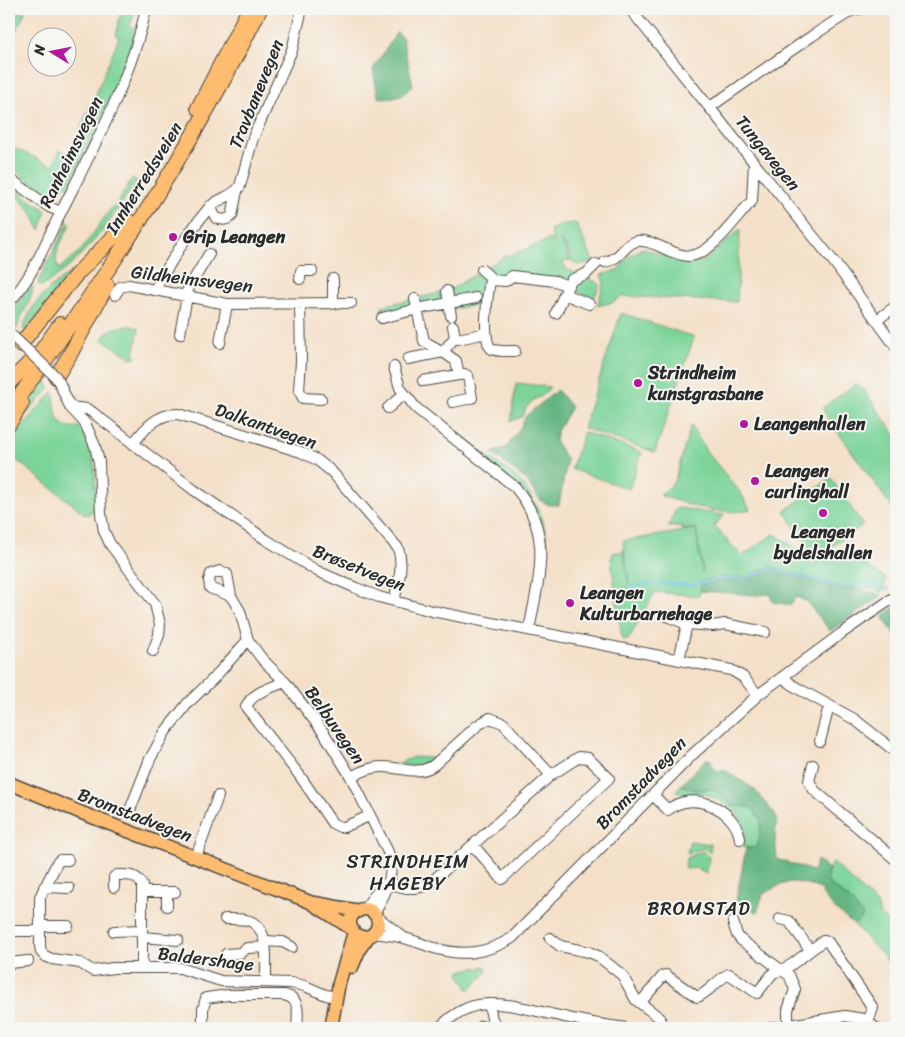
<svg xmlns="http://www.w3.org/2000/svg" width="905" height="1037" font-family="Sriracha,sans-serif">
  <rect width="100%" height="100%" fill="#f6f6f2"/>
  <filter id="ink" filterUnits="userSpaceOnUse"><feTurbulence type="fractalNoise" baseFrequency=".02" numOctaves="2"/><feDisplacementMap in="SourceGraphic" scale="10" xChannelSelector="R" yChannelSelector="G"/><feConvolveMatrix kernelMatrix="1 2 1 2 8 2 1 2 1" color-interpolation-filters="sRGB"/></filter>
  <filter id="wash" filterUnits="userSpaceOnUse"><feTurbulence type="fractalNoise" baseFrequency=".0096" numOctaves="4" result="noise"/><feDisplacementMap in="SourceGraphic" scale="20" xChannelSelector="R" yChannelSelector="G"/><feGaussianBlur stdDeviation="1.12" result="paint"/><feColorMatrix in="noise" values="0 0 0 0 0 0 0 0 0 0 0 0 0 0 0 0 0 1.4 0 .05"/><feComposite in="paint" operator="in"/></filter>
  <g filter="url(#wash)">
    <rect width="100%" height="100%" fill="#f4e0c8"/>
    <path fill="#7bd49a" stroke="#538062" d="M121,9h15l-6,17 5,2c-3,22 -13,42 -22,62 -13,33 -29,64 -45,96l-2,-1 -11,8c-15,2 -36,-20 -46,-30v-8l5,-7 39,18 7,-16 12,5 10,-22 -1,-7 16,-35 22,-54 -3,-1z
      M22,12h3l-16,34v-12l9,-21z
      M132,178l5,3 -37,53 -31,33 -26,19 -4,-1 -1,-3 30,-60 3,1c-6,14 -21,32 -12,46l23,-20 30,-42 3,1z
      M9,183l22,18 12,7 3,4 -6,18 -7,-16 -24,-27z
      M576,223l17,38 -14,4 -6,-2 -10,-22h-3l2,1 8,18 -7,2 3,7 9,4 10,-2 -19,13 -75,-6 -7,26 -31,5 -1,-5 -67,17 -3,-15 66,-15 57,-35c14,-2 31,-12 46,-17l1,3h2l-4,-12 13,-6z
      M740,229l-3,73 -115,-6 -8,6 -17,4 7,-23 -3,-8 17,-5 10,-13 14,-9 44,15 19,-3z
      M72,271l-45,58 -4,1c7,-28 27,-42 49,-59z
      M586,277l14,7 -6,14 -21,-8 3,-7z
      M29,285l4,2c-1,15 -13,27 -16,42l-5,-6 -1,-8z
      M621,313l73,24 -39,115 -72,-24z
      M131,326l8,2 -5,26 2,4h-5l-29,-19c8,-12 16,-12 29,-13z
      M43,380l5,3 1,6 -40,45v-6z
      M516,383l34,4 -8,9 -9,4 -7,8 -4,9 -11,4z
      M856,384l7,5 33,47v77l-71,-99 -2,-7z
      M53,392c5,20 -2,37 27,35 4,8 9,16 11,25 6,18 5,40 2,59l-7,4 -77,-61v-13z
      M437,419l7,3 74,57c18,21 28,43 30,71h-3l-7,-34z
      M691,425l15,26 34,41 10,17c-23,9 -68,-6 -91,-14l10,-7 6,-8z
      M584,432l58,20 -13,37 -58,-20z
      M831,478l32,47 -47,32 -32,-46z
      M679,508l45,7 -10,11 28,30 32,-22 27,17 12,13c32,-20 46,-3 73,15l-4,13 -12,-4 -13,1 -8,-5 -8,2 -71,-19 -25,10h-23l-20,4 -3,15 -44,-4 -27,48 -6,-1 -11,-80 2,-6 10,-2 6,33 -6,-43 73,-12 6,44 1,-1 -7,-44 -14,2v-4l-14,1 8,-18z
      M413,757l21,1v2l-9,7 -29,-3z
      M681,785c5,2 10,5 15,5 7,1 13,-3 20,0 11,6 20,18 35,17l10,13 -2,21 -4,7 -12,-1c1,-6 2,-14 1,-20 -3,-15 -28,-31 -42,-33 -12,0 -16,4 -26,-3z
      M690,841l21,3 -1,8 -6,-4 -17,5z
      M703,851l6,6 -2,16 -11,-5 -11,1 1,-11z
      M832,862l45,42 3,11 16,15v43l-10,-14 -32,-34 9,-9 -13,-16 -22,-17 -1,-8z
      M482,966l4,1 1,5 -18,18 -10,-16 1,-3 17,-4 1,2h4z"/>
    <path fill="#64b682" stroke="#487056" d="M397,32l5,5 11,48c-10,12 -19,15 -35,12l-5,-28z
      M557,390l14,17 -14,24 -2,10 12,19 -8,45h-10l-8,-4 -15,-21 -34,-27 15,-6 13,-19 6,-12z
      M770,570l73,19 8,-3c10,8 21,3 31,10l-52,35 -24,-30 -10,-4 -6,8 -17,-3 -3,-8 -14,1 -56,-4 1,-6 22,-5h22z
      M896,606v31l-14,-21z
      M706,759l5,1 1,7 7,4 4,-2 31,20 20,24 3,5 -2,17 2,24 36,12 4,-11 12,9 -2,6 1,8 22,17 13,16 -9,9 -18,-15 -14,-16 1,-4c-29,-11 -33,-11 -60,4l-6,19 -13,-9 -8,-3 10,-53h9l4,-7 2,-21 -10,-13 -18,-1 -18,-16 -8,-1 -11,1 -15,-5z"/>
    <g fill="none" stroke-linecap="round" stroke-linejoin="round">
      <path stroke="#5fc3dd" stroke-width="2.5" d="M630,587l22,-4 39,2 32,-6 22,-1 26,-9 71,18 20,-4 26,6"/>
    </g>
  </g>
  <g filter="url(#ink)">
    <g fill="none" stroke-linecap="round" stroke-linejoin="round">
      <defs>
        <path id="minor" d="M630,9l204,253 62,85
          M710,107l102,-71 39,-25 9,-2
          M9,178l40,29 12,5
          M210,206l6,12c7,2 10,3 16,-2l5,-25
          M605,262c18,-4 19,-19 32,-21 10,-2 24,6 33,10 6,2 12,5 19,5 23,-1 47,-39 63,-55l2,-38
          M482,270l7,6 1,4
          M300,279l1,-8h11
          M333,279v25
          M155,289c16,-27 33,-57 54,-81 8,-10 25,-11 31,-22l13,-48 39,-88 10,-41
          M187,291l22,-37
          M447,291l4,25
          M564,294l25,10
          M115,295l5,-8 9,-2 98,19 124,-1
          M415,299l9,42 19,11
          M9,302c23,-23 35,-57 50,-86 33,-66 71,-134 87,-207
          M300,305l1,56 -2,29 4,8 18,1
          M556,313l12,-27
          M382,318l35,-9 59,-11
          M877,320l19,-14
          M453,326l2,11
          M180,334l7,-38
          M220,343l7,-39
          M515,351c-6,0 -18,1 -23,-2 -11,-6 -4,-58 -2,-69l16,1 6,-5 43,5 13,5 3,-6 15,-6 10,-10
          M408,359l35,-7
          M394,367l6,21 16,20 99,79c39,46 24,89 14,143
          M459,375l-3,-14 -13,-9 12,-15 3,2 28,-6
          M423,381l41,-7 4,2 4,22 -19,4
          M60,384l10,23 15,16 10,23 4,16 2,52 3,17 6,13 45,60 5,20 -1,11 -6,16
          M70,407l17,2 5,3 102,78 71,49 52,32 39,17 23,9 53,14 299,59 12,7 15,18
          M388,408l16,-14
          M133,444c11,-15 25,-31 45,-30l123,38 16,8 14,11 67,77c6,18 0,36 -4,53
          M231,596l-21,-8 -1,-8 2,-6 9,-3 7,3 4,22 9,15 8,29 14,19 23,23 39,51 27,44 37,75c8,21 -3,44 -14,61
          M669,617l18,7
          M679,660l8,-36 26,2 12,-2 40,8
          M782,677l15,11 57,31 42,33
          M285,682c-14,6 -33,10 -39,25l54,69 32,47 8,4h4l25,-11
          M820,741l9,-35
          M813,765l-4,16 5,9 82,70
          M351,777c9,-5 19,-10 30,-10 18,-1 36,10 53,-2l44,-40 12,-7 13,5 48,52
          M653,795l15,15c24,-21 68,-1 72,29
          M130,810l20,-51 15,-27 23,-29 25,-24 35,-39
          M196,857l22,-61
          M68,860h-8l-3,3 -17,34v49l1,6 4,4 7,3 28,4 13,8 20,-3h67l41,13 70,2 14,3 21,9 10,2
          M388,882c14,7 25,8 40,3l123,-110 28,-18 9,1 21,20 -107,101 -29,-34
          M44,887l25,1
          M114,887v-10l3,-2c11,0 20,-1 25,10v83
          M143,892h32
          M167,906v-13
          M363,910l17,-21 7,-6
          M376,916l27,21
          M225,919c8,0 20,-1 27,3 19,10 13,43 14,60
          M780,919l9,2 21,29
          M40,926h28
          M14,931h26
          M114,931l28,-1
          M372,934c8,-1 15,1 23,2 13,2 24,7 36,11 30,10 55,7 81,-9l180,-183 66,-60 84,-62 54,-37
          M142,937l36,3
          M550,938l10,8 29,6 9,4 24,19 14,25 24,18 2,10
          M265,941l18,1 9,5
          M226,954l14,-1 7,-5 18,-1
          M9,963l19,-2
          M781,970l10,-5 32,-24 5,1 45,66 -5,14
          M781,970l8,5 6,14 -7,21v15
          M640,1003l23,-27 3,-1 31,22c9,-2 22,-19 32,-23l28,19 16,-20 8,-3 -40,-30 -4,-5 -4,-13
          M489,1004l3,15 5,9
          M481,1026l1,2
          M203,1028v-19l3,-11 22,-3h55c18,2 15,19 14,33
          M439,1028c11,-11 24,-20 39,-23 25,-4 49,4 73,9 25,6 50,11 76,14
          M771,1028l74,-12 18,3 13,9"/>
        <path id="major" d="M9,783l73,30 228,89 42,27
          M315,903l44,8
          M350 923a14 14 0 1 1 28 0a14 14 0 1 1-28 0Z
          M352,967l8,-19 9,-12
          M331,1028l8,-45 15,-51"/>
        <path id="highway" d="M198,108l51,-99
          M20,345l56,-70 53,-54
          M29,368l31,-44
          M56,377l16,-26 35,-66
          M9,383l25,-25
          M9,410c32,-42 62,-86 92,-130 59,-87 113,-176 159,-271
          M9,424l13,-21"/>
      </defs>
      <use href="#minor" stroke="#494643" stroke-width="12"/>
      <use href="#major" stroke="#494643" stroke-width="15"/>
      <use href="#highway" stroke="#494643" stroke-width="16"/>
      <use href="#minor" stroke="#fff" stroke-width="10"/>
      <use href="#major" stroke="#febc70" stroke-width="12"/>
      <use href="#highway" stroke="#febc70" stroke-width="14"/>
      <defs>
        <path id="minor-bridge" d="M9,333l47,44 4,7"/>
      </defs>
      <use href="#minor-bridge" stroke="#494643" stroke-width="12" stroke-linecap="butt"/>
      <use href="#minor-bridge" stroke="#fff" stroke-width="10"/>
    </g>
  </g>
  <g fill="#b5179e" stroke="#f6f6f2" stroke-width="2">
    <circle cx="173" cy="237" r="5"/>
    <circle cx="638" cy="383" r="5"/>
    <circle cx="744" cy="424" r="5"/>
    <circle cx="755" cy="481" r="5"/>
    <circle cx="823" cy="513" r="5"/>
    <circle cx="570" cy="603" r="5"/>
  </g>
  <g text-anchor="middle" stroke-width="4" stroke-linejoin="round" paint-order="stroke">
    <g font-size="18" fill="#2b2b2b" stroke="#f6f6f2">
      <text transform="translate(256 94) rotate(-68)" y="6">Travbanevegen</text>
      <text transform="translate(71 152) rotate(-64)" y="6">Ranheimsvegen</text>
      <text transform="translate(768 153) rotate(51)" y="6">Tungavegen</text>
      <text transform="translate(144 178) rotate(-58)" y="6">Innherredsveien</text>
      <text transform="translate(192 279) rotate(7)" y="6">Gildheimsvegen</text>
      <text transform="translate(266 426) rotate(19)" y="6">Dalkantvegen</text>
      <text transform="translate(359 568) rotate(22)" y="6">Brøsetvegen</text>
      <text transform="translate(335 725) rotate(55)" y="6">Belbuvegen</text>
      <text transform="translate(641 783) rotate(-46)" y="6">Bromstadvegen</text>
      <text transform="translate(135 815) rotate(21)" y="6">Bromstadvegen</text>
      <text transform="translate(206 959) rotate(7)" y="6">Baldershage</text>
    </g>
    <g font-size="18" font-weight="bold" fill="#2b2b2b" stroke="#f6f6f2" text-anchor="start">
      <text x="183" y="243">Grip Leangen</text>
      <text x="648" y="379">Strindheim<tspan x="648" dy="21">kunstgrasbane</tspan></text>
      <text x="754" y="430">Leangenhallen</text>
      <text x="765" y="477">Leangen<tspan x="765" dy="21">curlinghall</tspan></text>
      <text x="823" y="538" text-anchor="middle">Leangen<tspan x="823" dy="21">bydelshallen</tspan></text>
      <text x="580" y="599">Leangen<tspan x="580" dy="21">Kulturbarnehage</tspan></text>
    </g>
    <g font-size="19" letter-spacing="1" fill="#2b2b2b" stroke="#f6f6f2">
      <text x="408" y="868">STRINDHEIM<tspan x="408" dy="22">HAGEBY</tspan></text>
      <text x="699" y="915">BROMSTAD</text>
    </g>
  </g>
  <rect width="905" height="1037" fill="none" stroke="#f6f6f2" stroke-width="30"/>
  <g transform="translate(52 52) rotate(280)"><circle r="24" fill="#f6f6f2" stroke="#a5a5a2"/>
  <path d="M0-4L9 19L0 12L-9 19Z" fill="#b5179e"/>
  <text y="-8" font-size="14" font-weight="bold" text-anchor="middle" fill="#2b2b2b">N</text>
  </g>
</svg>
